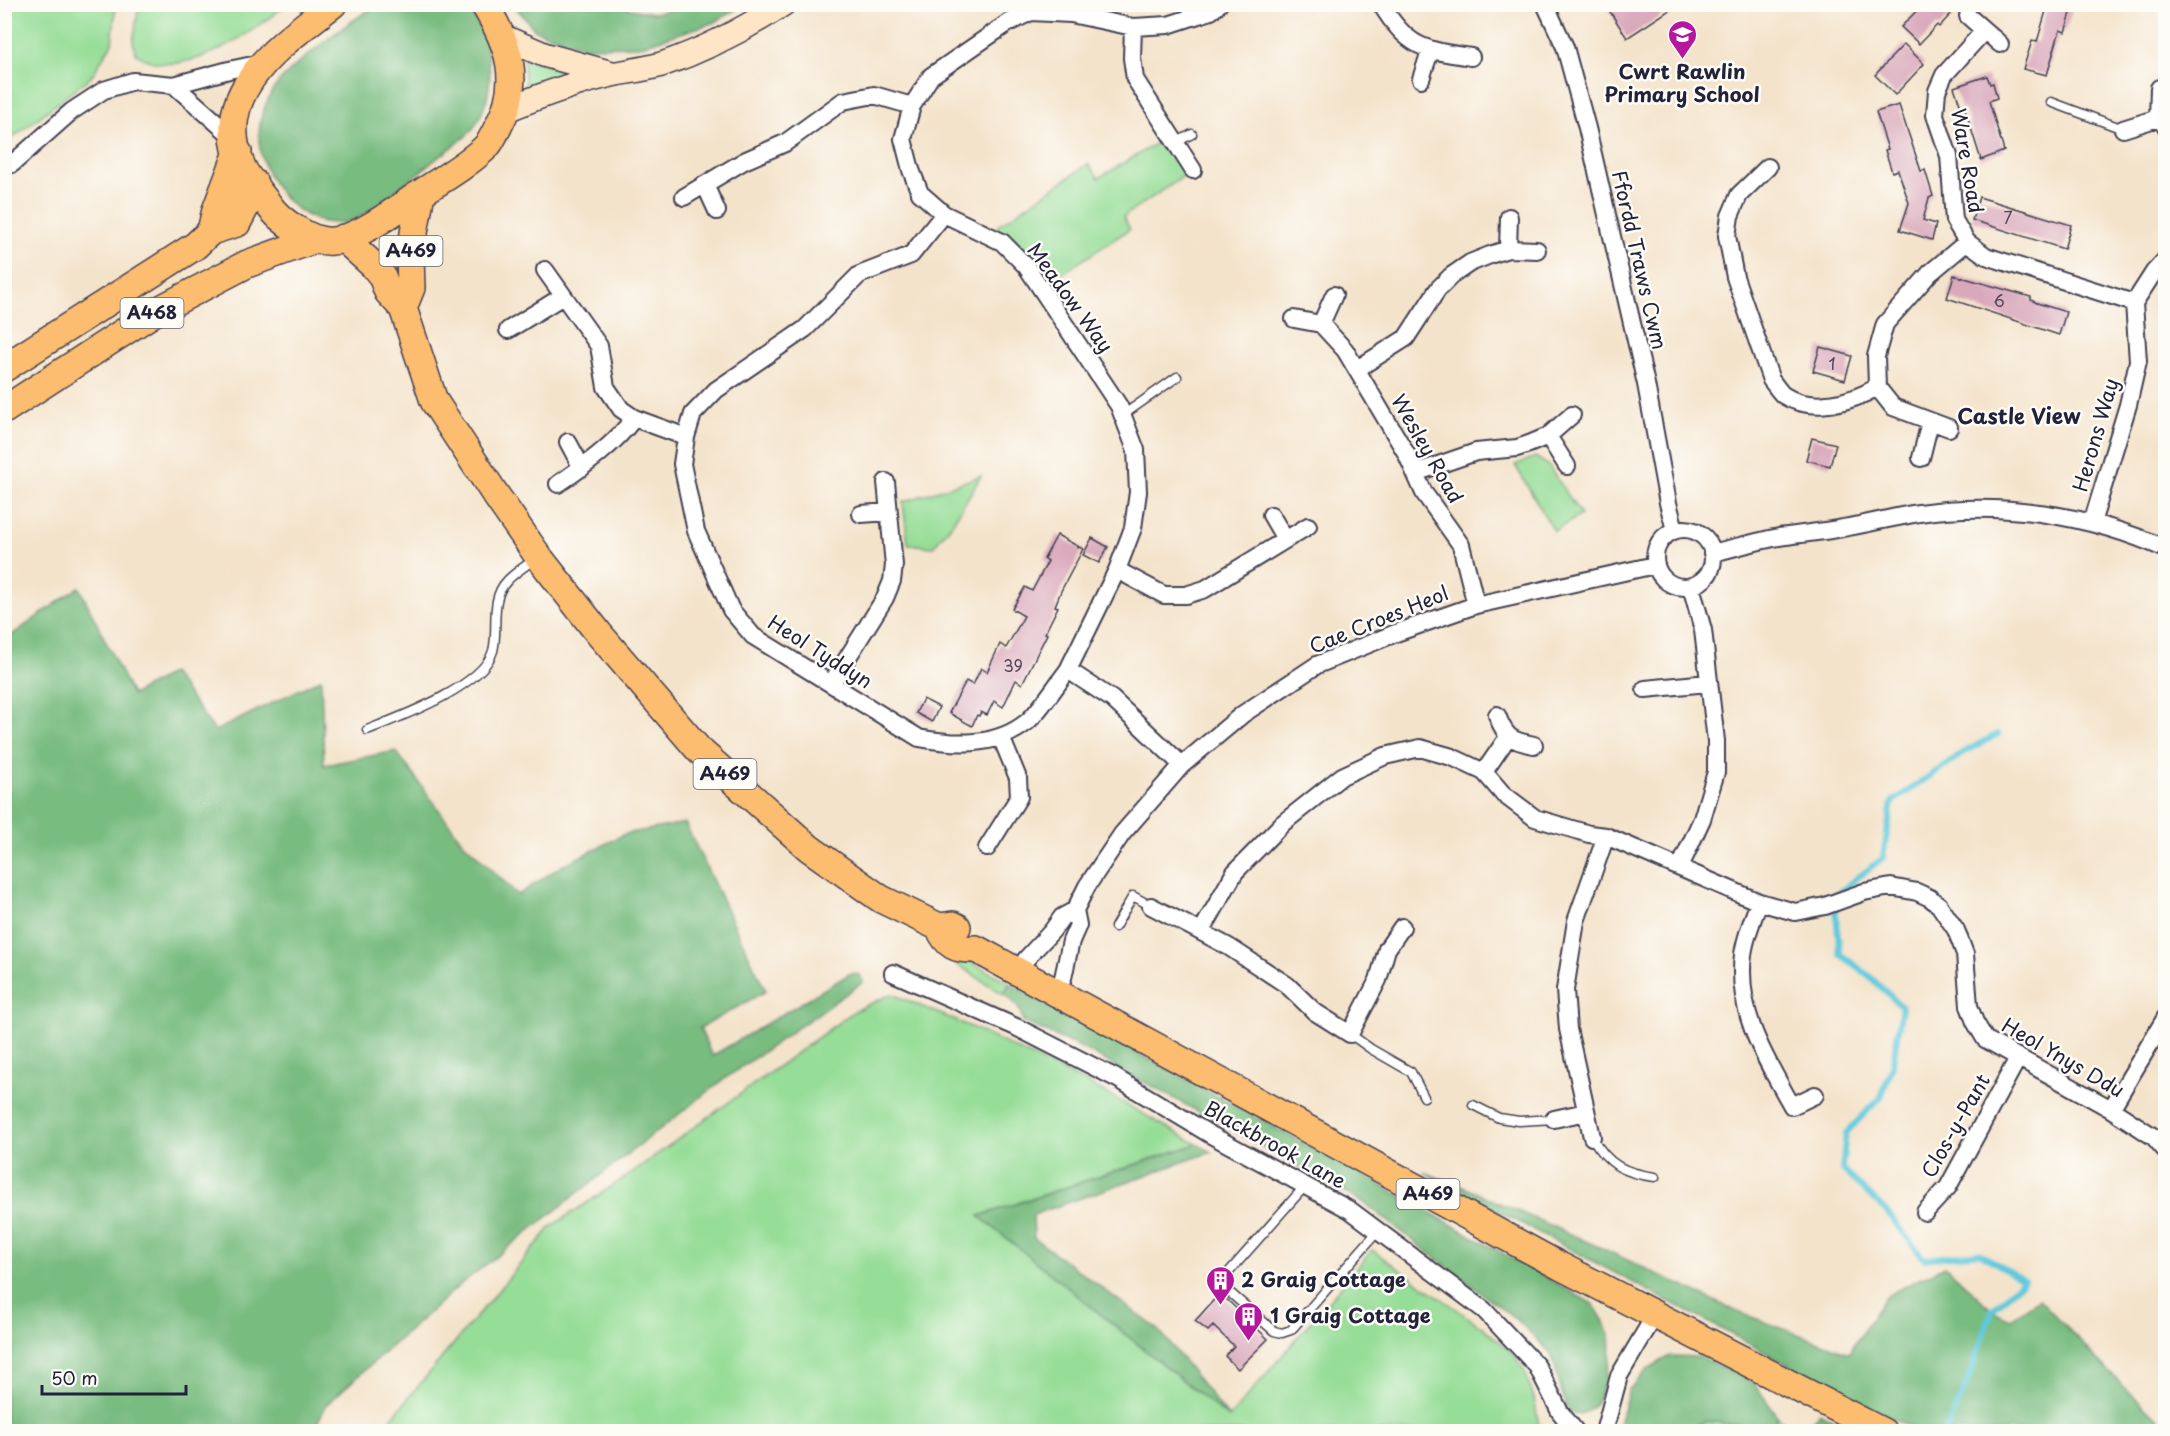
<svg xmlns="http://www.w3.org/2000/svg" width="2170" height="1436" font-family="'Playpen Sans',sans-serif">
  <rect width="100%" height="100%" fill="#fdfcf7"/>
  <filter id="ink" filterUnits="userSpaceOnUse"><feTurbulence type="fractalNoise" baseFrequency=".0167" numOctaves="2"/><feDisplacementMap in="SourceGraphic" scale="12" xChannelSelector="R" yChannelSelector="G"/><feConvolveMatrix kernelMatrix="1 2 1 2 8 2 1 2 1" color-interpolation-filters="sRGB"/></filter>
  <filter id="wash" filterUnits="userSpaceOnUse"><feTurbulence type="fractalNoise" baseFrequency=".008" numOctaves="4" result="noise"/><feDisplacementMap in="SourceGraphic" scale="24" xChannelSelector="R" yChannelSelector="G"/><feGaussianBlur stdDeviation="1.35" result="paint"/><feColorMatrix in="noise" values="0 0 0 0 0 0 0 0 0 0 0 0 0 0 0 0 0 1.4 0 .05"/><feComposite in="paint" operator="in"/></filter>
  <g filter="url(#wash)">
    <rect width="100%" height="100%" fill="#f4e3cb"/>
    <path fill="#96dd97" stroke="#5c8069" stroke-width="1.5" d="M5,4l111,1 -4,38 -21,34 -75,58 -11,6z
      M139,5v-1l147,1c-35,28 -105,80 -150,49l-3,-12z
      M523,54l53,23 -51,7z
      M1170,135l23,35 -70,47 7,12 -90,59 -51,-52 10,-11 89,-61 11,14z
      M1535,457l13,8 33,50 -27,16 -39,-66z
      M981,476l-29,48 -19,23 -25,-3 -5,-42z
      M953,952l57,31 -7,11 -48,-31 -3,-7z
      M892,994l79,33 124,60 102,57 -218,72 250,202 143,-168 113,79 25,22 13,17 11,30 6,33 -1160,1 172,-206 71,-47 233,-169z
      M1777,1416l19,15 -115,1 25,-11 45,5 24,-3z"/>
    <path fill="#78bc80" stroke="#4d6f5e" stroke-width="1.5" d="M378,5h83c16,12 25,32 27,52 4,21 1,43 -9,62 -9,18 -29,29 -44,41 -23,18 -46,36 -70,54 -8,4 -16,9 -25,9 -40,2 -75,-38 -80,-75 -3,-18 2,-37 10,-53 10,-23 84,-77 108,-90z
      M514,5h96l43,8 44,-8h46l-28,17 -75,24 -57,1 -48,-17z
      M79,587l53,108 40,-22 43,58 106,-52 3,86 72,-14 65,89 57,55 42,-28 65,-33 60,-11 81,168 -66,37 12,28 139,-83 9,2 3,7 -140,98 -262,204 -134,120 -14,27h-308v-791z
      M1010,984l369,200 214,120c6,10 15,21 17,33 3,15 -6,55 -15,68 -5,7 -12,8 -20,10l-9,-9 -15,-53 -32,-31 -156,-120 -281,-154 -59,-26c-1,-13 -9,-21 -19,-28z
      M1197,1144l14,8 -178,63 1,23 125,92 70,88 -250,-202z
      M1424,1172l44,17 140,62 130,61 111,41 37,-57 59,-30 47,44 18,9 29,-20 79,82 47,44v6h-245l-42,-19z
      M1670,1356l31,1 53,26 23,33 -2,7 -24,3 -45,-5 -25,10h-64l12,-41 20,-22z
      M1819,1412l35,19h-35l-9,-6z"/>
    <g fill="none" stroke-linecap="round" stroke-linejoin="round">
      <path stroke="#60c9db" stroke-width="6" d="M1945,1432l21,-47 26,-75 32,-30 -45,-27 -55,6 -39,-49 -43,-41 4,-36 35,-36 11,-30 10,-60 -34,-32 -28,-21 -6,-58 49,-38 9,-56 74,-51 32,-17"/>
    </g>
    <g id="blocks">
      <path fill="#d9a8bb" d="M1605,4h74l-52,34z
        M1923,4h37l-21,23 -2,-2 -18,19 -18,-17z
        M2048,4h26l-9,28 -5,-2 -13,45 -24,-6 9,-28 5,1z
        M1904,44l20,20 -29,31 -20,-20z
        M1987,76l3,8 3,-1 4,15 -8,3 15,50 -23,9 -16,-51 -3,1 -8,-23z
        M1899,105l22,66 4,-1 8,26 -4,2 -6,22 13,4 -4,16 -32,-10 9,-27 -11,-33 -6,2 -7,-22 3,-1 -12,-37z
        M1979,197l92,28 -7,24 -92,-29z
        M1954,275l77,22v3l6,3 29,9 -7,23 -112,-37z
        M1820,347l32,9 -7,24 -32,-9z
        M1812,438l24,6 -6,22 -24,-6z
        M1057,535l26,14 -22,42 -6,15 3,1 -13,26 2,1 -25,50 -6,-4 -13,27 -9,-6 -7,14 -6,-3 -2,4 -2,-1 -5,11 -23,-13 17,-32 7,4 8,-17 6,4 13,-28 6,4 18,-32 -12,-7 13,-22 7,4 16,-30 -4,-2z
        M1092,538l16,9 -9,16 -16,-8z
        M923,699l16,8 -7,15 -16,-9z
        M1220,1293l48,46 -30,30 -13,-13 9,-10 -21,-20 -5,5 -13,-10z"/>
    </g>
  </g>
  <g filter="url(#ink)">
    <use href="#blocks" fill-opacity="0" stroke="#423f51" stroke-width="1.5"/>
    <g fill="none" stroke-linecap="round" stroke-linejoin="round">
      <defs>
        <path id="service" d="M2051,102l72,27
          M1175,143l17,-9
          M1123,415l54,-38
          M367,730c33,-13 115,-43 126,-79 6,-22 -4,-52 14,-70 8,-9 19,-15 29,-23
          M1115,927l18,-31 18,10
          M1350,1034l21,15 40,23 13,25
          M1473,1105l26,13 20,3 35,-2
          M1592,1137c16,28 32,36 63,40
          M1305,1186l-76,86 -3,11 2,8 46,40 8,2 9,-3 87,-99"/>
        <path id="minor" d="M1381,4c26,44 43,46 90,53
          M1545,4l20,43 22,81 59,256 22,119 7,27
          M1968,16l32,28
          M1133,27l-1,31 3,21 58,91
          M1984,31l-40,44 -7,16 -2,24 14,41 5,64 13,22 19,14 148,47
          M1421,79l9,-28
          M174,85l60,53
          M2158,118l1,-30
          M2123,129l35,-11 8,8
          M4,167l8,-3 60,-53 32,-21 29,-9 41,4 55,-15 33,-7
          M1768,167l-29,28 -9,21 -3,20 8,41 36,103c4,5 8,11 12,15 28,18 68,8 94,-8
          M705,185l12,26
          M684,197l60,-36 41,-18 58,-42 31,-6 38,11
          M944,214l-33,41 -52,20 -54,54 -89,61 -23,24 -7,23 -4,27 14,67 35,79 22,26 166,102c37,7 77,9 108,-16 12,-10 30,-38 41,-52
          M1508,249l1,-32
          M545,270l54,76 7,41 15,22 13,9 52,19
          M1334,295l-13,29 24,26 61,103 18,40 37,52 15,60
          M1294,319l27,5
          M508,330l55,-34
          M1357,369l49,-31 32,-49 13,-13 19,-13 20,-8 18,-6 29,1
          M1949,428l-56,-21 -16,-20 -1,-31 9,-32 45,-51 37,-31
          M1548,436l19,30
          M568,442l14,26
          M1921,458l9,-36
          M1415,473l61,-21 41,-4 12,-4 19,-8 24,-21
          M558,484c28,-19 56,-39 76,-66
          M861,514l28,-2
          M1271,515l14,24
          M2092,523l36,-118 10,-44 -4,-58 20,-31 12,-13
          M1655 558a29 29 0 1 1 58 0a29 29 0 1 1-58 0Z
          M1712,553c22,-5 45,-12 67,-16 21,-3 43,-5 64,-9 25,-4 50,-11 76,-15 83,-12 171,2 247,36
          M1117,570l47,25h22l19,-6 103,-63
          M831,684l54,-86 7,-17 2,-16 -8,-83
          M1645,689l63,-6
          M1497,715c8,22 14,26 37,30
          M1182,765l-70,-66 -44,-29 49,-100 16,-42 5,-36 -2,-42 -17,-44 -93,-140 -24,-24 -58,-28 -24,-21 -9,-23 -8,-31 9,-33 19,-30 77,-53 23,-11 40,2 62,13 35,-2 43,-14 8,-7
          M1484,772l24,-35
          M987,848l32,-51 -1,-19 -17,-41
          M1680,867l22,-48 14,-47v-31l-13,-111 -12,-44
          M1759,902c-6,17 -14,35 -16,53 -7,57 22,103 49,151l23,-11
          M1151,906l50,26
          M1402,927l-15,22 -9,31 -28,54 -35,-22 -28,-27 -58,-38 -28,-15 34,-60 48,-49 59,-47 43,-20 35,-8 32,9 32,15 19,22 32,24 54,16 17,2 153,66 36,10 30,-6 39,-14 27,-5 26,5 13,6 9,7 17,25 9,24 4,52 6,16 10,17 126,70 43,28 12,14
          M1019,971l7,-12 26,-28 10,-14 13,-7 12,-24 35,-52 60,-69 61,-51 74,-49 79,-32 80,-28 179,-40
          M893,973l123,54 100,51 95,57 139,75 134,100 53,56 23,46 16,20
          M1057,992l6,-14 8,-37 7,-16 -3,-15
          M2111,1109l55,-92
          M1554,1119l32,-7
          M1592,1137l-24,-108 -3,-39 11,-69 30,-85
          M1925,1212l23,-25 70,-129
          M1604,1432l15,-56 36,-61"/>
        <path id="secondary" d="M503,37l42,18 69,19
          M508,109c34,-14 69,-27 106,-35 16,-3 33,-5 49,-10 44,-15 82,-35 120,-60"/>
        <path id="primary" d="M333,4c-51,40 -124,87 -91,163 6,13 18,26 26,37 11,17 44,39 64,37 22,-1 62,-29 80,-42 25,-17 53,-32 74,-52 5,-5 8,-13 12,-20 24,-45 12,-81 -14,-123
          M211,231l5,-21 22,-58
          M343,238l31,28 8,10 6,16 15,16 31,93 59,90 45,65 62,79 99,115 110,98 72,51 58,28 14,-2 4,2
          M403,308l8,-20 -1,-32 11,-63
          M4,368l191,-122 16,-15 26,-8 11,-21 6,-19
          M4,410l149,-97 94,-49 66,-24
          M939,927c8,19 17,23 37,22l584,317 323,166"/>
      </defs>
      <use href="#service" stroke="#423f51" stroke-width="11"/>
      <use href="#minor" stroke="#423f51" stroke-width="20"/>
      <use href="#secondary" stroke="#423f51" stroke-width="27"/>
      <use href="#primary" stroke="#423f51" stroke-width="30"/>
      <use href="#service" stroke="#fff" stroke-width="8"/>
      <use href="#minor" stroke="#fff" stroke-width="16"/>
      <use href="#secondary" stroke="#fee5c5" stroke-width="24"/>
      <use href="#primary" stroke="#fcbd6f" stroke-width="27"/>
    </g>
  </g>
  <defs>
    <symbol id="school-pin" viewBox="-11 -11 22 30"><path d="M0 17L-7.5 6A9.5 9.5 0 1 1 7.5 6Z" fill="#b5179e" stroke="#fdfcf7"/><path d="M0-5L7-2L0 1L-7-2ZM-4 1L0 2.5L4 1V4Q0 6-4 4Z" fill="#fff"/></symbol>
    <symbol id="building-pin" viewBox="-11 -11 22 30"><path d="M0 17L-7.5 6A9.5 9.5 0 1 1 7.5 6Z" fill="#b5179e" stroke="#fdfcf7"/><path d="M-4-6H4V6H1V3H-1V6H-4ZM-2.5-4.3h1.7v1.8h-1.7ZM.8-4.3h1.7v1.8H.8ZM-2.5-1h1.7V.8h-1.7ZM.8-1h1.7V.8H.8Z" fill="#fff"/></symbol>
  </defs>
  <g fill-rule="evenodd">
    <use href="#school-pin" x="1666" y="18" width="33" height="45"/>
    <use href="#building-pin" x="1204" y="1264" width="33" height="45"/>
    <use href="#building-pin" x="1232" y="1300" width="33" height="45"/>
  </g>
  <g text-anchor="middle" stroke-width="5" stroke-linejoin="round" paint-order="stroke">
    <g font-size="16" fill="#50445b">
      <text x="2008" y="224">7</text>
      <text x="1999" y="307">6</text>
      <text x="1832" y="370">1</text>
      <text x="1013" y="672">39</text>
    </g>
    <g fill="#fdfcf7" stroke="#646373" stroke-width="1.5">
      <rect x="379.5" y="236" width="63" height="30" rx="4.5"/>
      <rect x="120.5" y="298" width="63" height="30" rx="4.5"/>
      <rect x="693.5" y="759" width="63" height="30" rx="4.5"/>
      <rect x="1396.5" y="1179" width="63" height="30" rx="4.5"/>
    </g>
    <g font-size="18" font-weight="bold" fill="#22223b">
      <text x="411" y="257">A469</text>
      <text x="152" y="319">A468</text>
      <text x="725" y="780">A469</text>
      <text x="1428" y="1200">A469</text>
    </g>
    <g font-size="20" font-weight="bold" fill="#22223b" stroke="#fdfcf7" text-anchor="start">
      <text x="1682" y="79" text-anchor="middle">Cwrt Rawlin<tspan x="1682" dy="23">Primary School</tspan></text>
      <text x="1241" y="1287">2 Graig Cottage</text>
      <text x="1270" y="1323">1 Graig Cottage</text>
    </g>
    <g font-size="20" fill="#22223b" stroke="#fdfcf7">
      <text transform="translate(1967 161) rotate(80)" y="7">Ware Road</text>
      <text transform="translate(1639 260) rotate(77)" y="7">Ffordd Traws Cwm</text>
      <text transform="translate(1070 298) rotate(54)" y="7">Meadow Way</text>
      <text transform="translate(2096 435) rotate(-74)" y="7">Herons Way</text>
      <text transform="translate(1427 449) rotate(60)" y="7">Wesley Road</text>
      <text transform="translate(1379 620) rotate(-22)" y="7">Cae Croes Heol</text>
      <text transform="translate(820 652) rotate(32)" y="7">Heol Tyddyn</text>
      <text transform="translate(2063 1058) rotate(30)" y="7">Heol Ynys Ddu</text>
      <text transform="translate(1956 1126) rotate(-60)" y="7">Clos-y-Pant</text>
      <text transform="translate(1275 1145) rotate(29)" y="7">Blackbrook Lane</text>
    </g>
    <g font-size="21" font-weight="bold" fill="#22223b" stroke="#fdfcf7">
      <text x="2019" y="424">Castle View</text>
    </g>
  </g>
  <rect width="2170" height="1436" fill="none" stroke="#fdfcf7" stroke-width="24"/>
  <path d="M42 1385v9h144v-9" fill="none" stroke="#22223b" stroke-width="3"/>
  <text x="51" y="1385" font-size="18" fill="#22223b" stroke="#fdfcf7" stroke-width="4.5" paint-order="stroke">50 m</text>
</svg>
